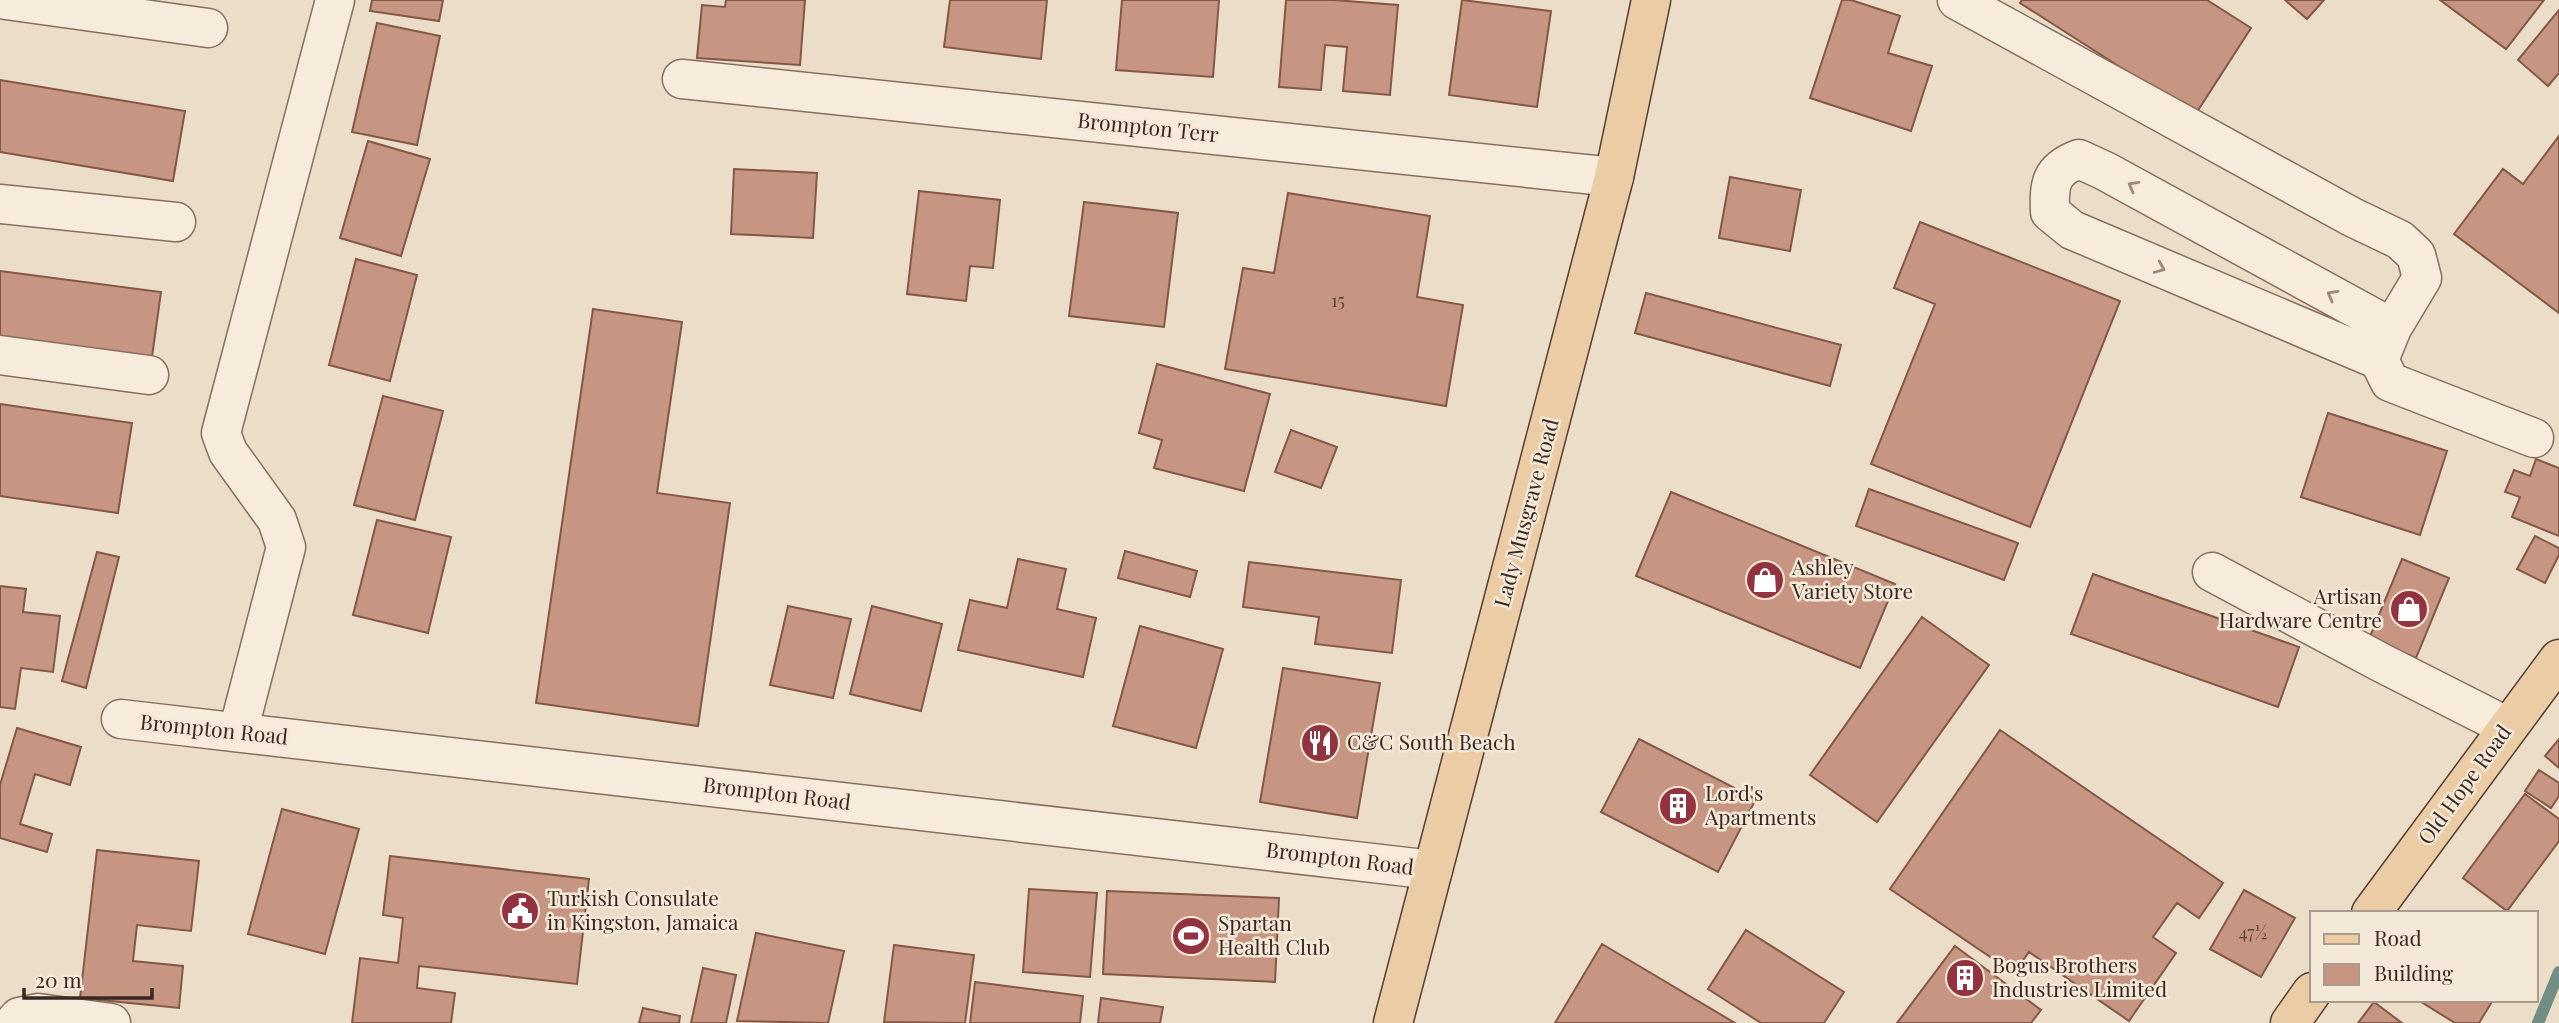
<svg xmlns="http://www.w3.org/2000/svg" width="2559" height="1023" font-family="'Playfair Display',serif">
  <rect width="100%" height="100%" fill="#ecddc9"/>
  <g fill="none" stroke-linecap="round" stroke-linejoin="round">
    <path stroke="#708e83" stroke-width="12" d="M2538,1023l21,-51"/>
  </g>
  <path fill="#c79682" stroke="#845746" stroke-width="2" d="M372,0h71l-4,21 -69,-10z
    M726,0h79l-5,65 -103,-7 5,-53 23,2z
    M950,0h97l-6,59 -97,-12z
    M1122,0h97l-6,77 -97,-7z
    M1286,0h48l64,5 -8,90 -47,-4 4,-44 -22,-2 -4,45 -42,-3z
    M1462,0l89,11 -14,96 -88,-12z
    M1842,0h9l49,16 -12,37 44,13 -21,65 -101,-33z
    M2022,0h185l44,28 -56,87 -175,-112z
    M2285,0h39l-17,19z
    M2440,0h104l-38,49z
    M2559,10v63l-11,13 -30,-26z
    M377,23l63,13 -23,109 -65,-13z
    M0,80l185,31 -12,70 -173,-29z
    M2559,136v177l-105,-79 49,-65 20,15z
    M368,141l62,18 -29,97 -61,-18z
    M734,169l83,4 -4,65 -82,-4z
    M1730,177l71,13 -11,61 -71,-13z
    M919,191l81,9 -7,68 -23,-2 -4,35 -59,-7z
    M1288,193l142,23 -13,81 46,8 -17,101 -221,-37 18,-101 31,5z
    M1084,202l94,11 -14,114 -95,-11z
    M1920,222l200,79 -90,226 -159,-63 64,-160 -41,-16z
    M356,259l61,16 -27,106 -61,-16z
    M0,271l161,21 -9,65 -152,-20z
    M1646,293l195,52 -11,41 -195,-53z
    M593,309l89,13 -25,171 73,10 -32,223 -162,-23z
    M1157,364l113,30 -26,97 -90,-23 8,-28 -23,-7z
    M383,396l60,15 -28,109 -61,-15z
    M0,404l132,19 -14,90 -118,-17z
    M2328,413l119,38 -27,84 -119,-38z
    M1291,430l46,17 -16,41 -46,-16z
    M2536,459l23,9v68l-47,-19 8,-20 -15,-5 9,-22 16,6z
    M1869,489l149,54 -14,37 -148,-54z
    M1671,492l224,92 -35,84 -224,-92z
    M377,520l74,17 -23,96 -75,-18z
    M2535,536l24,12v7l-14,28 -28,-14z
    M1125,551l72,20 -7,26 -72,-19z
    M97,552l22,5 -33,131 -24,-7z
    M1018,559l48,10 -9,40 39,9 -13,59 -125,-27 12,-50 37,8z
    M2402,559l47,19 -33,80 -47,-19z
    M1249,562l152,18 -9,73 -77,-9 4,-27 -76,-10z
    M2093,574l206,73 -21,60 -207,-73z
    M0,586l26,3 -3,23 37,4 -7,56 -32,-4 -6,41 -15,-2z
    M788,606l63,13 -18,79 -63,-13z
    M872,606l70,18 -21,87 -71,-17z
    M1922,617l67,48 -112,157 -67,-47z
    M1140,626l83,23 -27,99 -83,-22z
    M1283,668l97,15 -23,135 -97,-16z
    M17,728l64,19 -11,38 -35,-11 -15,50 32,10 -5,18 -47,-14v-53z
    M2000,730l223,153 -24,35 -22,-15 -24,34 23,16 -47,68 -100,-69 -15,21 -124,-84z
    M1639,739l117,60 -38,73 -117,-60z
    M2559,739v29l-14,-12z
    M2539,770l20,13v13l-8,12 -26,-17z
    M2525,794l34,25v22l-52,70 -44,-33z
    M282,809l77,20 -34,125 -77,-20z
    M97,850l102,11 -8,70 -54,-6 -4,36 50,5 -4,42 -99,-10z
    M390,856l199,23 -12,105 -158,-18 -2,22 38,5 -4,30h-99l8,-65 38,5 5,-45 -20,-3z
    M1029,889l68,4 -7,84 -67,-5z
    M2244,890l51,28 -34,59 -51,-28z
    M1107,891l172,7 -4,84 -172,-8z
    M1746,930l98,62 -20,31h-63l-53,-34z
    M756,933l88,18 -16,72 -91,-2z
    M1602,944l133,79h-180z
    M894,945l80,10 -9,68 -81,-1z
    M1955,946l86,64 -10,13h-134z
    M703,968l33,7 -10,48h-35z
    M975,982l108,14 -3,27h-110z
    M1101,998l62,9 -3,16h-62z
    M2418,1000h75l-14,23h-24z
    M2374,1002l28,21h-44z
    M643,1008l37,8 -1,7h-40z"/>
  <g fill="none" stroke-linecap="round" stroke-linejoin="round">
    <defs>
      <path id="minor" d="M6,0l202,28
        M1957,0l395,217 48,23 16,15 6,23 -30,50 -13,32 11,22 144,56
        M682,79l932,98
        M0,204l176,18
        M0,355l149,20
        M2379,360l-307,-130 -22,-18c-1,-28 0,-42 29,-53l26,12 287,157
        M2212,572l168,90 128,65
        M121,719l1312,151
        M238,732l48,-185 -9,-27 -49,-68 -7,-19 114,-433
        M14,1023l5,-6 19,-4 73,10"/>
      <path id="major" d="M2371,913l188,-254
        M1393,1023l221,-846 37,-177
        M2290,1023l22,-31"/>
    </defs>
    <use href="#minor" stroke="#876f5f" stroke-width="41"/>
    <use href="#major" stroke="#553e32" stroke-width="41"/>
    <use href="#minor" stroke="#f7ebdc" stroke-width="38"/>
    <use href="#major" stroke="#ebcca4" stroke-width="38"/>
  </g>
  <defs><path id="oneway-chevron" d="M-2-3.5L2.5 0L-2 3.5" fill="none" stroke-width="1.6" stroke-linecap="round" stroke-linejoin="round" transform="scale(1.75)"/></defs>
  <g stroke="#988a7e">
    <use href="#oneway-chevron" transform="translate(2133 186) rotate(-151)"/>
    <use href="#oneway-chevron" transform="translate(2160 268) rotate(23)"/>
    <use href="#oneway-chevron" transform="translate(2332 295) rotate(-151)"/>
  </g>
  <defs>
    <symbol id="shop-disc" viewBox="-11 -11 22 22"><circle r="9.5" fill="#92333f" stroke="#f4e8d8"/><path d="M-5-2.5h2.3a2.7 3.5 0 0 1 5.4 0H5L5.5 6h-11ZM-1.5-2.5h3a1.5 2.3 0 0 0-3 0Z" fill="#fff"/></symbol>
    <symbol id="restaurant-disc" viewBox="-11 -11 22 22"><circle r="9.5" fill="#92333f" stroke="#f4e8d8"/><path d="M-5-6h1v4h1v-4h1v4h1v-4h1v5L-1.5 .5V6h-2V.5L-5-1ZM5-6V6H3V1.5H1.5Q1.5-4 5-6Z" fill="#fff"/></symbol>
    <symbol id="building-disc" viewBox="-11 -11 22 22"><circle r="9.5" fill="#92333f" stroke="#f4e8d8"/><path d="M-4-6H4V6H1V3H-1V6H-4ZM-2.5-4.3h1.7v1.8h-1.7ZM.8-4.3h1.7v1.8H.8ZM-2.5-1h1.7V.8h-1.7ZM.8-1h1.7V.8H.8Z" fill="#fff"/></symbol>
    <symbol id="civic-disc" viewBox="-11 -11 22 22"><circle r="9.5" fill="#92333f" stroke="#f4e8d8"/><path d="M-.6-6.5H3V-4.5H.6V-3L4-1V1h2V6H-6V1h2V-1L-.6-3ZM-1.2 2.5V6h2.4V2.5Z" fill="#fff"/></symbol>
    <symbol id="stadium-disc" viewBox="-11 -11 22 22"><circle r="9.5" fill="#92333f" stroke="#f4e8d8"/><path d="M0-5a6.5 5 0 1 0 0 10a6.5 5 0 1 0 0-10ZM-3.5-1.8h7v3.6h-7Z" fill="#fff"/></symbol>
  </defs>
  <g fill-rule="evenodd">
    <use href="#shop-disc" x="1743" y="558" width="44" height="44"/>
    <use href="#shop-disc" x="2387" y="587" width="44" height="44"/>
    <use href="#restaurant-disc" x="1298" y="721" width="44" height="44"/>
    <use href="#building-disc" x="1656" y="784" width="44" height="44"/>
    <use href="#civic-disc" x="498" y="889" width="44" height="44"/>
    <use href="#stadium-disc" x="1169" y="914" width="44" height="44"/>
    <use href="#building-disc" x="1943" y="956" width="44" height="44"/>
  </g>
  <g text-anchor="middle" stroke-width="5" stroke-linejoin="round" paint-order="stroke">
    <g font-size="18" fill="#5c4439">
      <text x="1338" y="307">15</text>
      <text x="2253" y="939">47½</text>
    </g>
    <g font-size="21" fill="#382921" stroke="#f4e8d8">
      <text transform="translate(1148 128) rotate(6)" y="7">Brompton Terr</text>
      <text transform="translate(1527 513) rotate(-75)" y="7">Lady Musgrave Road</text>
      <text transform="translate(214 730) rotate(6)" y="7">Brompton Road</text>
      <text transform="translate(2465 785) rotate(-54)" y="7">Old Hope Road</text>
      <text transform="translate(777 794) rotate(7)" y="7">Brompton Road</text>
      <text transform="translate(1340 859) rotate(7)" y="7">Brompton Road</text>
    </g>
    <g font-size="21" fill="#382921" stroke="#f4e8d8" text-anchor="start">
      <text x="1792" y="575">Ashley<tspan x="1792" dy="24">Variety Store</tspan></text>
      <text x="2382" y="604" text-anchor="end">Artisan<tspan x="2382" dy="24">Hardware Centre</tspan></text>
      <text x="1347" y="750">C&amp;C South Beach</text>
      <text x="1705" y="801">Lord's<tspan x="1705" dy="24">Apartments</tspan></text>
      <text x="547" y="906">Turkish Consulate<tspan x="547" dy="24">in Kingston, Jamaica</tspan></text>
      <text x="1218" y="931">Spartan<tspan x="1218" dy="24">Health Club</tspan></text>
      <text x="1992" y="973">Bogus Brothers<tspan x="1992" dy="24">Industries Limited</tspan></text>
    </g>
  </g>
  <rect x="2310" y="911" width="228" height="91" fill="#f4e8d8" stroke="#a99c8f" stroke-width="2"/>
  <rect x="2324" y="934" width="35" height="10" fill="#ebcca4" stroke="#a99c8f" stroke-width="2"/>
  <text x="2374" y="946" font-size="21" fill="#382921">Road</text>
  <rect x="2324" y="964" width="35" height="21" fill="#c79682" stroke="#a99c8f" stroke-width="2"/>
  <text x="2374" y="981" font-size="21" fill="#382921">Building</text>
  <path d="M24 988v10h128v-10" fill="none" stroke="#382921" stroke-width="3.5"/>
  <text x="35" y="988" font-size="21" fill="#382921" stroke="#f4e8d8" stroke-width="5" paint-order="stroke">20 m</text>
</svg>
